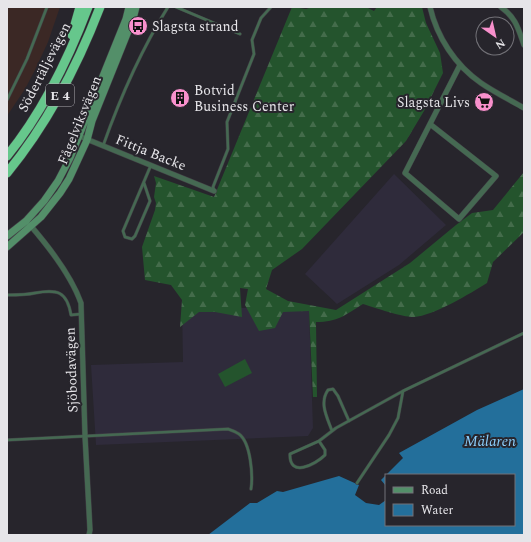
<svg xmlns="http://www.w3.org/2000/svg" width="531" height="542" font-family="Spectral,serif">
  <defs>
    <pattern id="forest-firs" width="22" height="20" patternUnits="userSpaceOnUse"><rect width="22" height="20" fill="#24542d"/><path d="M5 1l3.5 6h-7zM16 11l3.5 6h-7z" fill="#446c4b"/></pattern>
  </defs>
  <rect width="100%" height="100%" fill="#27252c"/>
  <path fill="#3b2825" d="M7,7h53l-12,35 -13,28 -10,19 -18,27z"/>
  <path fill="#2f2b3b" d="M394,174l52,51 -47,40 -62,39 -32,-30z
    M182,305l127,6 4,117 -5,8 -212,9 -5,-80 92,-3z"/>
  <path fill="url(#forest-firs)" d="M292,7l14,2 6,-2h54l8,4 3,-4h45l4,16 14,30 3,20 -19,38 -18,30 -104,108 -30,21 -6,19 22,12 48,9 74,-47 46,-38 16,-12 21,-3 31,-38v60l-31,30 -6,21c-16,10 -54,33 -73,34 -13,0 -38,-9 -51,-13 -18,11 -25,18 -47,18l1,75h-4l-4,-86 -26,1 -8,16 -16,3 -14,-26 3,-16 -8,-1 2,29 -27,-5h-16l-19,15 2,-27 -11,-15 -26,-5 -3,-33 13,-37 1,-7 -2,-6 2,-14 -2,-7 60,21z"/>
  <path fill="#24542d" d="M245,359l7,14 -27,14 -7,-13z"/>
  <path fill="#236f9b" d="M524,389v146h-316l42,-32h7l20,-12 6,1 56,-16 20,9 -4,10 11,8 13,2 7,-5v25h128v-50h-128v11l-5,-6 22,-22 -4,-5 78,-43z"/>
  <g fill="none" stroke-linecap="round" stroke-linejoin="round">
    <defs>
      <path id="service" d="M176,7l64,27
        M7,100l20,-41 20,-52
        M103,146c17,-48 38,-96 65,-139
        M144,183l6,18 -15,35 -3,3 -7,-2 -2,-6 28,-66
        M214,190l-1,-3 15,-38 -1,-27 27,-68 -2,-14 9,-22 10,-11
        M7,295c9,0 19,0 28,-2 22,-4 32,-2 36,22l10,-1
        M332,431c-5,-14 -13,-28 -4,-41l5,-1 5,7 11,25
        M7,440l221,-11c3,1 8,3 11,5 12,9 14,42 12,55
        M319,441l6,9v5c-10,10 -36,23 -35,-1l29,-13 17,-13 67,-37 121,-58
        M357,483l32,-48 9,-17 5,-27"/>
      <path id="minor" d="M430,7c7,30 25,58 51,76 13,9 29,17 43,25
        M501,7c15,11 17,21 23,38
        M430,124l66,52 -37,43 -54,-46 55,-108
        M79,136l135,55
        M30,225c19,22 41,50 51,78l4,133 5,94 -1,5"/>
      <path id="secondary" d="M7,236l19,-15 18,-20 14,-20 12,-23 56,-139 3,-12
        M7,247l34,-30 19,-24 9,-14 18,-39 5,-19 41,-102 3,-12"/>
      <path id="motorway" d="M72,35l8,-28
        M7,156c36,-44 61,-96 81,-149
        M7,173c41,-50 70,-106 93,-166"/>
    </defs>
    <use href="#service" stroke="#424046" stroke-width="3.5"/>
    <use href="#minor" stroke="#424046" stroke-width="6"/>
    <use href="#secondary" stroke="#424046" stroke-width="8"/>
    <use href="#motorway" stroke="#424046" stroke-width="10"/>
    <use href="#service" stroke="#456952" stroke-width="2.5"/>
    <use href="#minor" stroke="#456952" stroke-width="5"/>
    <use href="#secondary" stroke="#538f69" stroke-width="7"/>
    <use href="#motorway" stroke="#66c78c" stroke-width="9"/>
  </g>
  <defs>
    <symbol id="bus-disc" viewBox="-11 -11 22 22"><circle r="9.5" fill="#f890cc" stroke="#27252c"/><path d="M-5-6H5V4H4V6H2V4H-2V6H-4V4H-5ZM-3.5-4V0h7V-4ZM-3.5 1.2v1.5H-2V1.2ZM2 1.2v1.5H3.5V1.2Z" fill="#111"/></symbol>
    <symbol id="building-disc" viewBox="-11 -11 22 22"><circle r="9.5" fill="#f890cc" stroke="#27252c"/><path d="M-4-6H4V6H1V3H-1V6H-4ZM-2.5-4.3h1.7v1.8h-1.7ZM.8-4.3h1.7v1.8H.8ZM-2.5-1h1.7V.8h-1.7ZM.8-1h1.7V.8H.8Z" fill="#111"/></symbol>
    <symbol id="supermarket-disc" viewBox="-11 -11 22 22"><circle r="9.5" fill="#f890cc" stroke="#27252c"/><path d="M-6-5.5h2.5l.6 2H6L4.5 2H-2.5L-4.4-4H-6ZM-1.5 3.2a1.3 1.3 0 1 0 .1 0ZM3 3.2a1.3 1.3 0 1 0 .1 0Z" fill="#111"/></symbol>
  </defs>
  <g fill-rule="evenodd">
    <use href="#bus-disc" x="127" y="15" width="22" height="22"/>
    <use href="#building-disc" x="169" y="87" width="22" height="22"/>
    <use href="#supermarket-disc" x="473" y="91" width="22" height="22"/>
  </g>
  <g text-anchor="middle" stroke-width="4" stroke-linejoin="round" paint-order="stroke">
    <rect fill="#27252c" stroke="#adabb0" stroke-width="1" x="46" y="84" width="28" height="22" rx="3"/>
    <g font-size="13" font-weight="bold" fill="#e6e5e9">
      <text x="60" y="100">E 4</text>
    </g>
    <g font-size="14" fill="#e6e5e9" stroke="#27252c" text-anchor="start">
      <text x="152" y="31">Slagsta strand</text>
      <text x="194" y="95">Botvid<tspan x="194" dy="16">Business Center</tspan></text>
      <text x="470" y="107" text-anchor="end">Slagsta Livs</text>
    </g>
    <g font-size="14" fill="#e6e5e9" stroke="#27252c">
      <text transform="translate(44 67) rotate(-63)" y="5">Södertäljevägen</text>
      <text transform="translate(79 120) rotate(-68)" y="5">Fågelviksvägen</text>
      <text transform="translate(151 152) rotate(22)" y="5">Fittja Backe</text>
      <text transform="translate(71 370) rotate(-92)" y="5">Sjöbodavägen</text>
    </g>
    <g font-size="15" font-style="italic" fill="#8bcefb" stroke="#27252c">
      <text x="490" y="446">Mälaren</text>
    </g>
  </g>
  <rect width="531" height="542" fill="none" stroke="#e6e5e9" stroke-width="16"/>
  <rect x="385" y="474" width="130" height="52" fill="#27252c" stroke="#737278"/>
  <rect x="393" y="487" width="20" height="6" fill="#538f69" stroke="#737278"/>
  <text x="421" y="494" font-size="12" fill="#e6e5e9">Road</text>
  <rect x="393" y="504" width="20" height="12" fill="#236f9b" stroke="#737278"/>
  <text x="421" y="514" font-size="12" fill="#e6e5e9">Water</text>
  <g transform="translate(495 36) rotate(146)"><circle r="19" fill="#27252c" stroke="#737278"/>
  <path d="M0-3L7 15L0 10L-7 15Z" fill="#f890cc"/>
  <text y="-6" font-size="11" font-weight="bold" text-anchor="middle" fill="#e6e5e9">N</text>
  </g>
</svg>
